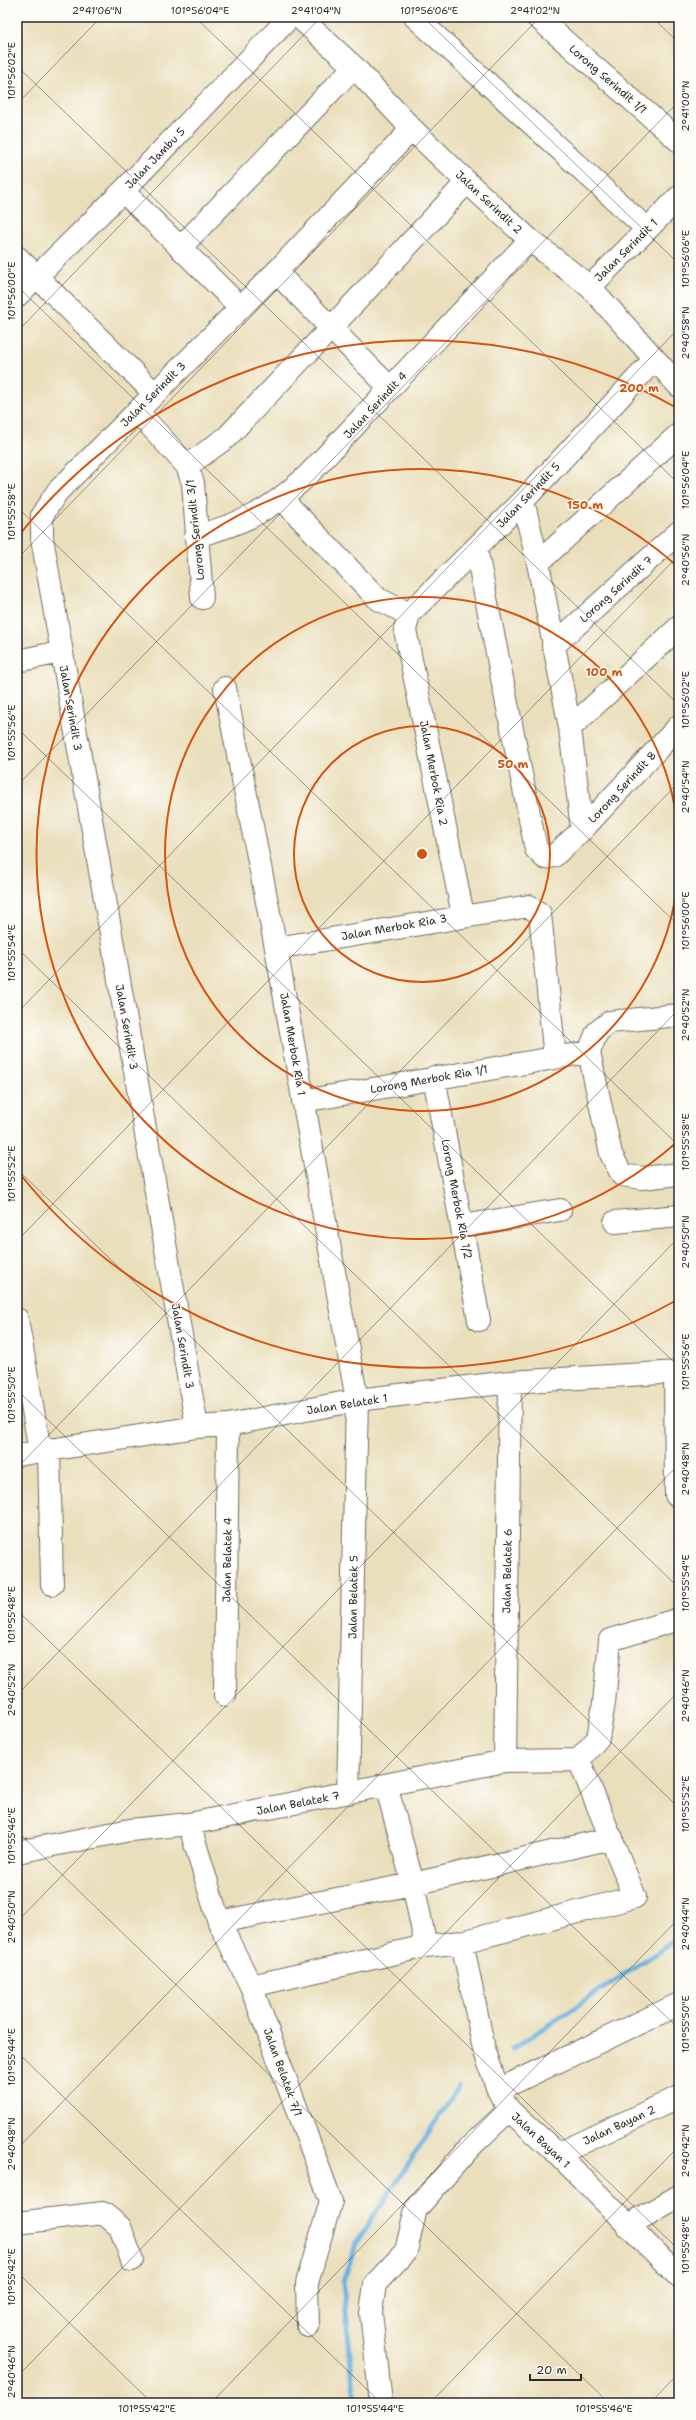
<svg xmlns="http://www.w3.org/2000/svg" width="696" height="2420" font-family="'Shantell Sans',sans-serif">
  <rect width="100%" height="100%" fill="#fdfcf7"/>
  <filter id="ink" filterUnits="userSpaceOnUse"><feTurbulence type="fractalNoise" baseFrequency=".025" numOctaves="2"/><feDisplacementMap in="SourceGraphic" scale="8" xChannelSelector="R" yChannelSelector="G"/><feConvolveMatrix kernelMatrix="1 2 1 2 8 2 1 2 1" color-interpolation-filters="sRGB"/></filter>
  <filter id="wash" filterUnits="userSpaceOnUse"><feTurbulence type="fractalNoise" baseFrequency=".012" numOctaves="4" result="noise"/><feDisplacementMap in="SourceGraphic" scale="16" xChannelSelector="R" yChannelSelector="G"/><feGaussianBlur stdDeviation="0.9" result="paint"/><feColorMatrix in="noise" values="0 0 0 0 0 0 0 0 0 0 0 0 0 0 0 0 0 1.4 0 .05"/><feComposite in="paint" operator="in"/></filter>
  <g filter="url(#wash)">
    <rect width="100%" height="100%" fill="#eadfbc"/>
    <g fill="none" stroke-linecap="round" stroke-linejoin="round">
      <path stroke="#69b0e0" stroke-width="5" d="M512,2049l167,-111
        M355,2403l-12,-121 14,-40 102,-156"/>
    </g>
  </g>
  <g filter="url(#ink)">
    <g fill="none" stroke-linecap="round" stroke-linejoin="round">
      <defs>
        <path id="minor" d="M299,17l55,50 58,62 55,53 63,58 60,47 89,99
          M415,17l232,212
          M537,17l142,124
          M123,191l117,116
          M180,248l174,-181
          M17,257l137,136
          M276,272l114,116
          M590,287l89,-90
          M17,296l106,-105 167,-174
          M137,411l50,55 6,17 9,115
          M187,466l40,-29 104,-109 136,-146
          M282,499l96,100 31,15
          M523,501l15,62 32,165 12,102 97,-104
          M196,536c50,-13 74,-26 112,-61l222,-235
          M476,548l60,301 9,9 9,-2 28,-26
          M538,563l141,-129
          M553,646l126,-114
          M17,661l44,-9
          M225,688l51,260 81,452 -9,393
          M570,728l109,-101
          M463,915l-58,-285 4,-16 114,-113 131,-141
          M276,948l253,-42 11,8 15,144
          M679,1015l-69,7 -13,10 -8,20 22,102 11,21 20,3 37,-4
          M434,1077l45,243
          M303,1101l286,-49
          M615,1222l64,-6
          M462,1226l98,-16
          M17,1319l23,132
          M675,1373l1,122
          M197,1427l-155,-889v-23l15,-23 219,-220 136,-143
          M49,1449l3,135
          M17,1455l180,-28 31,-2 129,-25 153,-18 169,-10
          M225,1695l3,-270
          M579,1760l19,-22 6,-35 6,-63 69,-21
          M505,1761l5,-379
          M386,1785l27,99 13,62
          M189,1824l30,98 32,64 80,215 -24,82 1,43
          M17,1852l113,-22 59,-6 316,-63 74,-1
          M219,1922l194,-38 199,-46
          M462,1942l22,107 14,41 11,20 49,44 121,123
          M251,1986l175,-40 36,-4 173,-45 -56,-137
          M498,2090l181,-86
          M558,2154l121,-57
          M17,2223l86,-10 17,14 12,33
          M627,2226l52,-30
          M381,2403l-10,-90 4,-29 31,-33 10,-42 54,-62 39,-37"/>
      </defs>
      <use href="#minor" stroke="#6e6a5e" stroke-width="24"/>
      <use href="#minor" stroke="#fff" stroke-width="22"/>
    </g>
  </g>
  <path fill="none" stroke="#2b2b2b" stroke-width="1" stroke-opacity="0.45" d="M195,17l484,467M423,17l256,247M652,17l27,26M17,66l662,639M17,104l84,-87M17,286l662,640M17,332l304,-315M17,507l662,639M17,559l523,-542M17,728l662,639M17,786l662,-685M17,948l662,640M17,1013l662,-685M17,1169l662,639M17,1241l662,-686M17,1390l662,639M17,1468l662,-686M17,1610l662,640M17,1695l662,-686M17,1831l592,572M17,1922l662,-685M17,2052l364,351M17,2149l662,-685M17,2272l135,131M17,2377l662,-686M211,2403l468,-485M430,2403l249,-257M650,2403l29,-30"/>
  <g fill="none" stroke="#d5540f" stroke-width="2">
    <circle cx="422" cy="854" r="128"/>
    <path d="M679 856A257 257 0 1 1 679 852"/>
    <path d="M677 1142A385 385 0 1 1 677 566"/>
    <path d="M675 1301A514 514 0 0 1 20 1174M20 534A514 514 0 0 1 675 407"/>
  </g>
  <g text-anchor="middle" stroke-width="3" stroke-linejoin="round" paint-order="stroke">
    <g font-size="11" fill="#2b2b2b" stroke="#fdfcf7">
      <text transform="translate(608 79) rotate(41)" y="4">Lorong Serindit 1/1</text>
      <text transform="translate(155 158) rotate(-46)" y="4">Jalan Jambu 5</text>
      <text transform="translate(489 202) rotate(43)" y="4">Jalan Serindit 2</text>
      <text transform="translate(626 250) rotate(-45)" y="4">Jalan Serindit 1</text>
      <text transform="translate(153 394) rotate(-45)" y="4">Jalan Serindit 3</text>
      <text transform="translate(375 405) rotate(-47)" y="4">Jalan Serindit 4</text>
      <text transform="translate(528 495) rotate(-46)" y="4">Jalan Serindit 5</text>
      <text transform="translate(195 530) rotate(-96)" y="4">Lorong Serindit 3/1</text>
      <text transform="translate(616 589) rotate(-42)" y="4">Lorong Serindit 7</text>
      <text transform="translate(71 708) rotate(80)" y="4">Jalan Serindit 3</text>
      <text transform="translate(434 773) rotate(79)" y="4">Jalan Merbok Ria 2</text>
      <text transform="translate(622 787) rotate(-47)" y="4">Lorong Serindit 8</text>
      <text transform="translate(394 927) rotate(-10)" y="4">Jalan Merbok Ria 3</text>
      <text transform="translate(127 1027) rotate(80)" y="4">Jalan Serindit 3</text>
      <text transform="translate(293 1044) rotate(80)" y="4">Jalan Merbok Ria 1</text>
      <text transform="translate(429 1079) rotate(-10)" y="4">Lorong Merbok Ria 1/1</text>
      <text transform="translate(457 1199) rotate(79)" y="4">Lorong Merbok Ria 1/2</text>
      <text transform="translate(183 1346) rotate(80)" y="4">Jalan Serindit 3</text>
      <text transform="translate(347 1404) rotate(-9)" y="4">Jalan Belatek 1</text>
      <text transform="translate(227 1560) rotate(-89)" y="4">Jalan Belatek 4</text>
      <text transform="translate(507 1571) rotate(-89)" y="4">Jalan Belatek 6</text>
      <text transform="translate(353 1597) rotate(-89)" y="4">Jalan Belatek 5</text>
      <text transform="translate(298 1803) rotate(-11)" y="4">Jalan Belatek 7</text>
      <text transform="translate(283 2072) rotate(70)" y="4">Jalan Belatek 7/1</text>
      <text transform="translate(619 2125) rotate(-25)" y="4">Jalan Bayan 2</text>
      <text transform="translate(541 2140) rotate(43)" y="4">Jalan Bayan 1</text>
    </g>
  </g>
  <circle cx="422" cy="854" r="6" fill="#d5540f" stroke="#fdfcf7" stroke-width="2"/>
  <g font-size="12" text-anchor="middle" font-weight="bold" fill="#d5540f" stroke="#fdfcf7" stroke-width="3" stroke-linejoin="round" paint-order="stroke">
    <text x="639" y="392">200 m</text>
    <text x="585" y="509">150 m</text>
    <text x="604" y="676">100 m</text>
    <text x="513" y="768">50 m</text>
  </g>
  <rect width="696" height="2420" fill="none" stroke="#fdfcf7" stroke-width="44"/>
  <path d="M530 2374v6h51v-6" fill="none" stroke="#2b2b2b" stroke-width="2"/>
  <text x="536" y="2374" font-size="12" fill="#2b2b2b" stroke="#fdfcf7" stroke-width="3" paint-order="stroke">20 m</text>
  <rect x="22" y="22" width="652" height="2376" fill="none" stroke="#2b2b2b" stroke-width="1.5"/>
  <g font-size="10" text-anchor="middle" fill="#2b2b2b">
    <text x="97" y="14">2°41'06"N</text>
    <text x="200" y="14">101°56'04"E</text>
    <text x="316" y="14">2°41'04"N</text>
    <text x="429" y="14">101°56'06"E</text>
    <text x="535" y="14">2°41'02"N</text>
    <text transform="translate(11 71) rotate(-90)" y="4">101°56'02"E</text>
    <text transform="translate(685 106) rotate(-90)" y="4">2°41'00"N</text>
    <text transform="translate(685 259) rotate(-90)" y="4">101°56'06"E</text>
    <text transform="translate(11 291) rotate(-90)" y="4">101°56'00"E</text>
    <text transform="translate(685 333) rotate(-90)" y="4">2°40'58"N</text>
    <text transform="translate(685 480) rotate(-90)" y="4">101°56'04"E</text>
    <text transform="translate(11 512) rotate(-90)" y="4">101°55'58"E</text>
    <text transform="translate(685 560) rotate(-90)" y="4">2°40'56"N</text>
    <text transform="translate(685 700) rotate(-90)" y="4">101°56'02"E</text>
    <text transform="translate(11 733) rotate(-90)" y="4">101°55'56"E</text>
    <text transform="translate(685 787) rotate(-90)" y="4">2°40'54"N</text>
    <text transform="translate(685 921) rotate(-90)" y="4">101°56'00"E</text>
    <text transform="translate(11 953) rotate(-90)" y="4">101°55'54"E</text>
    <text transform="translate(685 1015) rotate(-90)" y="4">2°40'52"N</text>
    <text transform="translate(685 1142) rotate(-90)" y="4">101°55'58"E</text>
    <text transform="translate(11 1174) rotate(-90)" y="4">101°55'52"E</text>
    <text transform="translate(685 1242) rotate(-90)" y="4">2°40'50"N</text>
    <text transform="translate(685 1362) rotate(-90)" y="4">101°55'56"E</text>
    <text transform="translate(11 1395) rotate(-90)" y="4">101°55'50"E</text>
    <text transform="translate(685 1469) rotate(-90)" y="4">2°40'48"N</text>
    <text transform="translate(685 1583) rotate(-90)" y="4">101°55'54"E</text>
    <text transform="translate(11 1615) rotate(-90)" y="4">101°55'48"E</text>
    <text transform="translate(11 1690) rotate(-90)" y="4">2°40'52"N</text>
    <text transform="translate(685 1696) rotate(-90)" y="4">2°40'46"N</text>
    <text transform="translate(685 1804) rotate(-90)" y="4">101°55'52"E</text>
    <text transform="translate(11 1836) rotate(-90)" y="4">101°55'46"E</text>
    <text transform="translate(11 1917) rotate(-90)" y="4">2°40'50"N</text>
    <text transform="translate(685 1924) rotate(-90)" y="4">2°40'44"N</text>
    <text transform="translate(685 2024) rotate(-90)" y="4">101°55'50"E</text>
    <text transform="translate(11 2057) rotate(-90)" y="4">101°55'44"E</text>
    <text transform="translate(11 2144) rotate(-90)" y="4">2°40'48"N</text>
    <text transform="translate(685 2151) rotate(-90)" y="4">2°40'42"N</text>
    <text transform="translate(685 2245) rotate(-90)" y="4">101°55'48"E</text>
    <text transform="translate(11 2277) rotate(-90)" y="4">101°55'42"E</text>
    <text transform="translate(11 2372) rotate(-90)" y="4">2°40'46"N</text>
    <text x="147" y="2412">101°55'42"E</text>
    <text x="375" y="2412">101°55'44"E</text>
    <text x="604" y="2412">101°55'46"E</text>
  </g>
</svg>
